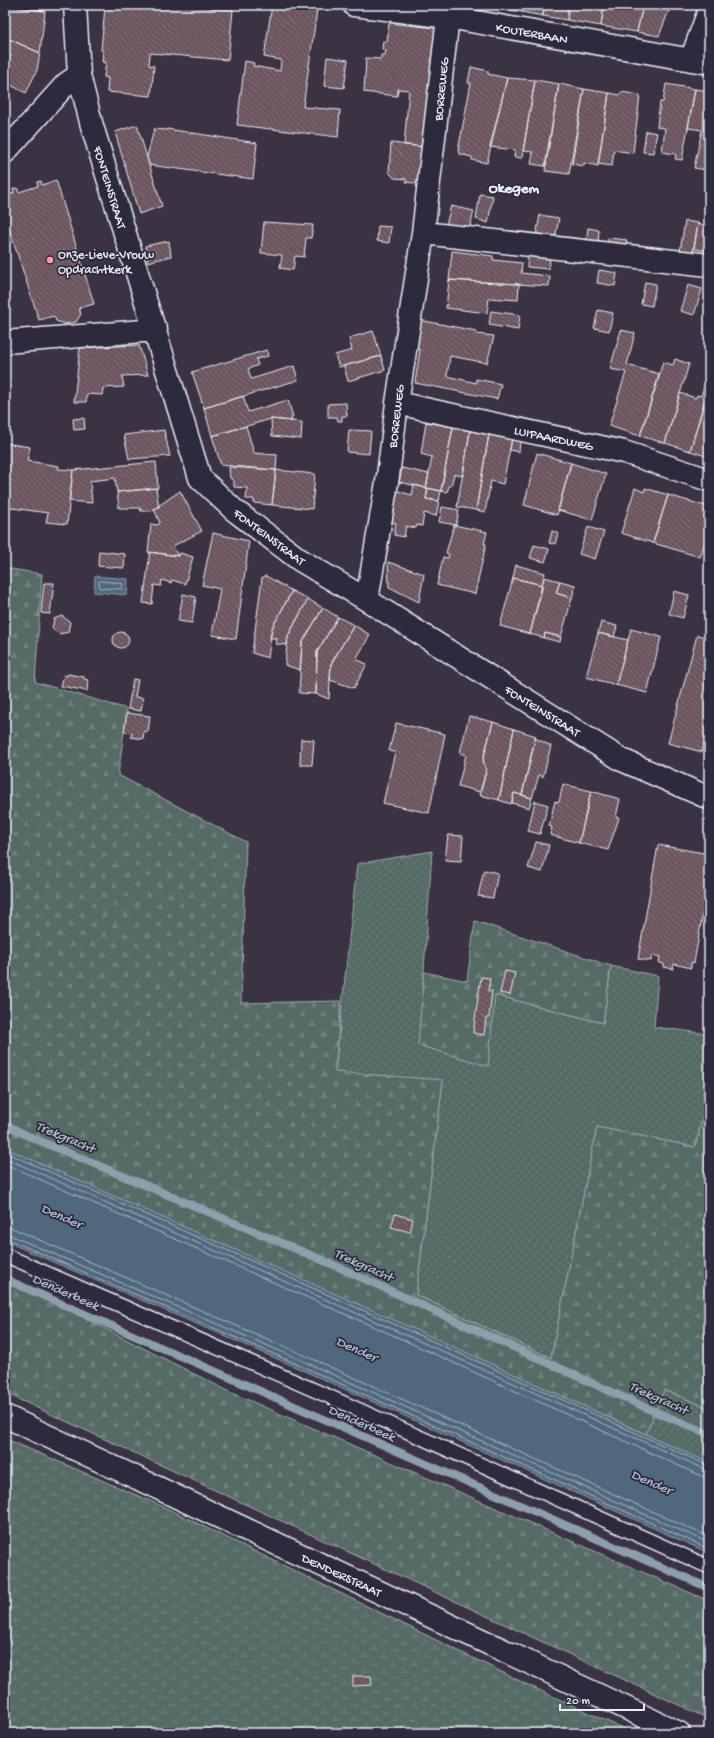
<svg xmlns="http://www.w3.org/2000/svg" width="714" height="1738" font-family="'Gochi Hand',sans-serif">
  <defs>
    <pattern id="grass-dots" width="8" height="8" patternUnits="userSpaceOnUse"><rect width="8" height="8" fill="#566b66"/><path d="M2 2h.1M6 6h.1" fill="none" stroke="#6e817d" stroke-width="1.8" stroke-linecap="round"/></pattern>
    <pattern id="forest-firs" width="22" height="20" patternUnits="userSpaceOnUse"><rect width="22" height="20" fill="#566b66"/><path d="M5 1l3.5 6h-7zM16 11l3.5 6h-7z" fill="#6e817d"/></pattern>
    <pattern id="wetland-marsh" width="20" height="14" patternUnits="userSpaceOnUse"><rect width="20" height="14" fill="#566b66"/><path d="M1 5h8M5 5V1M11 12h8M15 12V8" fill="none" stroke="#6e817d"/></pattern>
    <pattern id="building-back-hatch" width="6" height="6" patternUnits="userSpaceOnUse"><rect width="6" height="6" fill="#6d555e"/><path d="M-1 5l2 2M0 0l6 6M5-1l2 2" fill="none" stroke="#826e76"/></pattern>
  </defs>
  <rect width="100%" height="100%" fill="#3b3344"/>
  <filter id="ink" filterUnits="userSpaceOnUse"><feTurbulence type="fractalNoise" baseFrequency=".025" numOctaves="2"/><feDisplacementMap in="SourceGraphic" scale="8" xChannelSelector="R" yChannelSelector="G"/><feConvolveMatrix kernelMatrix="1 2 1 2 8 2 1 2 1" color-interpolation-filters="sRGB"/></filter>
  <g filter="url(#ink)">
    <path fill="url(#grass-dots)" stroke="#9faeaf" d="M432,851l-13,194 76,-50 108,28 8,-57 47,10 -4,51 55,7v59l-14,54 -98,-20 -46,231 -135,-63 27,-214 -108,-9 22,-208z
      M664,1390l45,18v55l-63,-29z"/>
    <path fill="url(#forest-firs)" stroke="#9faeaf" d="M5,568l37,6 -7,108 92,27 -9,66 128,67 -5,161 100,-2 -6,71 108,8 -27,215 135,63 46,-231 98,20 14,-54v315l-45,-18 -18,44 -234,-106 -407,-180z
      M475,921l136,45 -8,57 -108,-28 -7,71 -70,-21 6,-73 43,9z
      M5,1278l225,114 479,209v118l-704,-326z"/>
    <path fill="url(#wetland-marsh)" stroke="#9faeaf" d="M6,1439l158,68 364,178 105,48h-628z"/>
    <path fill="#50687b" stroke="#8d9fad" d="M95,576l33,3 -1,16 -33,-3z
      M5,1148l407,180 297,135v90l-418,-188 -286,-124z"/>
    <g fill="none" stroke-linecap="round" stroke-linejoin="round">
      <path stroke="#abbac6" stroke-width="1" d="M101,581l21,2 1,6 -23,-1 -1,-6z
        M5,1152l405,179 299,135
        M5,1158l403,178 301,135
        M5,1164l401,177 295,135 8,1
        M5,1227l7,1 285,124 412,185
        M5,1233l289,124 415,186
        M5,1238l287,124 417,187"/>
      <path stroke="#8d9fad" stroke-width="8" d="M5,1124l21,11 308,130 315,144 60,25
        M5,1279l704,309"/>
    </g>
    <path fill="url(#building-back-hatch)" stroke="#e8f1f8" d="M5,5h41l-1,6z
      M107,5h69l57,5 -5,50 -78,-7 -1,12 5,1 -3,30 -44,-4 1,-14 -4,-1 2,-15h-4l1,-11 -2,-1 4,-43z
      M272,5l45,5 -14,97 37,3 -2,27 -101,-12 8,-64 9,2 -1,3 27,5 1,-11 -17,-3z
      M492,5h31l-1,7 -29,-5z
      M523,5h21l-1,11 -21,-4z
      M544,5h25l-2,15 -24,-4z
      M569,5h35l-3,21 -34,-6z
      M604,5h39l-6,27 -36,-6z
      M643,5h28l-12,31 -22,-4z
      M5,6l40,5 -5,42 -33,-15v-3h-2z
      M389,23l46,5 -4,38 2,7 -8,74 -21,-2 5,-55 -11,-1 -1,7 -33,-4 2,-34 15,1v-4h4l1,-5 -4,-1 1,-8 4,1z
      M7,38l33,15 -3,17 -11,23 -21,-11v-15l6,-11 -6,-4z
      M327,57l21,3 -4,28 -20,-2z
      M471,67l17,4v3l19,4 -20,85 -15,-3v-3l-12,-3 -2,-3 13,-68h-3z
      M507,78l28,2 -13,78 -8,-1 1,-7 -25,-3z
      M535,80l24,4 -14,82 -14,-2 2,-12 -10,-1z
      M559,84l25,5 -15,85 -24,-3z
      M666,84l29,5 -13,71 -7,-1 1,-5 -14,-2 3,-24 -8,-1 3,-25h3z
      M584,89l25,4 -11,73 -14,-3v3l-12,-2z
      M695,89l14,2v65l-2,14 -13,-2 8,-38 -14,-2z
      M621,92l19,3 -7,58 -19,-3 -2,16 -14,-2 11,-71 11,2z
      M137,125l25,81 -23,8 -24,-82z
      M154,129l13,1v-1l90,14 -4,36 -104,-14 -2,-8z
      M646,131l11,2 -4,20 -10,-1z
      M391,143l35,4 -5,37 -15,-2v-3l-12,-1 -5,-6z
      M709,156v19l-3,-1z
      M56,180l38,124 -15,4 2,6 -5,8 -11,2 -9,-3 -2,-5 -15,4 -34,-104v-20l9,-3 -1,-4 4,-1 2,4 19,-6 -1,-4 4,-1 1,4z
      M480,194l13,2 -5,27 -12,-4z
      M451,206l23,5 -5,19 -23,-5z
      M540,215l19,3 -4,21 -19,-3z
      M685,221l13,2 -6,34 -12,-6z
      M264,222l49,3 -2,13h-5l-2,19 -9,-1 -2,14 -13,-2 2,-13 -21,-2z
      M698,224l11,2v25l-15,-2z
      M378,226l13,1 -2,16 -12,-2z
      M588,228l11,2 -1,15 -12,-2z
      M608,238l19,2 -2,10 -18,-3z
      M169,241l2,15 -23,6 -3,-16z
      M452,251l41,5v4l29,3 -1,10 29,3 -1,10 -100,-6z
      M528,256l22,2 -1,11 -22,-2z
      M599,270l18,3 -2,13 -18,-3z
      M449,280l70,4 -1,16 -29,-2 -2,15 -41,-5z
      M645,282l11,2 -4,22 -11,-2z
      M688,285l14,4 -8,26 -14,-4z
      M598,310l15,3 -4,18 -15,-3z
      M491,311l29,4 -2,15 -29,-5z
      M414,319l62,12v3l18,2 -7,27 -37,-7 -3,20 29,7v-4l25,5 -4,15 -82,-16 5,-33 -9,-2z
      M621,330l14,3 -8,32 33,9 -20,62 -31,-10 17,-54 -16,-3z
      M373,331l8,25 -42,11 -4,-12 17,-5 -3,-12z
      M139,345l9,30 -26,1 2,11 -21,1 -1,7 -15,-1 -1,8h-12l6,-54z
      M267,350l1,6 -12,3 2,6 -10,4 3,10 43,-13 4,14 -94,28 -12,-36z
      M381,356l4,14 -37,11 -4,-15z
      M675,359l14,5 -24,79 -25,-7 23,-74 10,3z
      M704,387l4,1 -18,63 -25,-8 15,-50 16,5 1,-3 4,1z
      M243,396l5,16 40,-12 5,17 -2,1 1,3 -21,-2 -59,17 -8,-28z
      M706,398h3v59l-19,-6z
      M346,403l1,13h-5v5h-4l-1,-4h-9v-13z
      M84,418l1,11 -11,1 -1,-11z
      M271,419l31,3 -1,17 -29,-3z
      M426,422l27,5 -12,64 -15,-3 6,-31 -11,-3z
      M246,426l8,27 23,2 -1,15 -55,-5 -9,-29z
      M453,427l17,4 -7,45 -9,-2 -3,12h-2l-2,6 -6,-1z
      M164,430l6,26 -41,3 -5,-24z
      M349,430l22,1 -2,23 -22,-2z
      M470,431l19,3 -13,76 -19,-3z
      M489,434l23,4 -9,46 -12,-3 -6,31 -9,-2z
      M512,438l8,2 -1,12 -9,-2z
      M5,443l25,4 -3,14 32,5 -1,3 15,1 -6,54 -21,-2 2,-9 -43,-6z
      M537,453l34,10 -14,52 -33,-10z
      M156,462l2,26 -41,4 -2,-14 -25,3 2,22 -23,-2 4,-31z
      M571,463l35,11 -14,46 -34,-10z
      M229,467l47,3 -4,35 -18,-2v-4h-8l1,-11 -13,-1v-6l-4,-3z
      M402,468l27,6 -3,14 -27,-6z
      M276,470l39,4 -3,35 -40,-4z
      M414,485l14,3 -2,11 13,2 -3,15 -12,-3 -2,13 -5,-1 -1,3 -10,-2 -2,11 -10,-2 2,-12 -12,-3 6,-31 22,6z
      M156,488l3,19 -8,4h-10l-1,-3h-21l-2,-16z
      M428,488l13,3 -2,10 -13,-2z
      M635,488l9,4 1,-4 23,7 -15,48 -32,-10z
      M180,491l22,40 -29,15 5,10 -30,-4 3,-28 6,1 3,-2 -6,-14z
      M668,495l41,12v23l-9,27 -47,-14z
      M442,507l17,3 -3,15 -17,-3z
      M454,525l33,7 -3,12h2l-11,50 -38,-9 6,-28 5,1 1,-4 -3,-1z
      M588,527l16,5 -9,27 -16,-5z
      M552,531l6,2 -3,11 -6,-1z
      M213,533l36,8 -13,98 -24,-4 8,-46 -18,-4z
      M534,545l15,4 -4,13 -15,-4z
      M99,551l26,3 -1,14 -26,-2z
      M150,552l29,4 1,-3 13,4 -8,27 -13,-4 -1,3 -9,-3 -1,6 -7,-1 -2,19 -9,-1z
      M388,562l36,12 -5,28 -30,-15z
      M516,565l29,8 -3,12 -29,-7z
      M266,576l26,15 -20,37 -4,30 -16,-5 10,-75z
      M544,577l16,4 -4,12 16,5 -11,39 -16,-4 -1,5 -14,-4z
      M513,578l30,7 -13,49 -30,-8z
      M560,581l15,4 -3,13 -16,-5z
      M44,583h10l-4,31 -9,-1z
      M292,591l16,8 -20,37 -1,9 -11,-1 1,-6h-7l2,-10z
      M674,591l15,4 -6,23 -14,-4z
      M183,594l13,3 -4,26 -14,-2z
      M308,599l15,9 -21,35 -2,27 -15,-5 2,-20 1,-9z
      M323,608l15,9 -21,35 -1,42 -17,-1 3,-50z
      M62,616l8,6 -2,10 -8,2 -8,-5 2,-10z
      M338,617l16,8 -23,39 -2,35 -13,-5 1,-42z
      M601,622l16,4 -3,11 -16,-4z
      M709,622v101l-7,29 -34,-9 29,-108 8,2z
      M354,625l16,10 -14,24 11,5 -13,24 -24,-8 1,-16z
      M631,629l30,8 -14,56 -31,-8z
      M113 640a8 8 0 1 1 16 0a8 8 0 1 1-16 0Z
      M545,633l16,4 -1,5 -16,-4z
      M598,633l30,7 -12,45 -30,-8z
      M68,674l16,3v2l4,1 -1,11 -26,-5 3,-11 3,1z
      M133,679l5,1 -3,17 8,1 -2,13 -13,-2z
      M127,713l23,3 -2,16 -4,-1 -1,8 -12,-2 1,-4 -8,-1z
      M469,716l24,6 -10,38 3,11 -6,21 -22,-6 8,-31 -6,-2z
      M493,722l21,7 -15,71 -19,-5 6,-24 -3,-11z
      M396,723l49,11 -16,79 -46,-10 12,-51 -6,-1z
      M514,729l22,7 -14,59 -8,-2 -3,11 -12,-4z
      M535,738l16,8 -8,31 -4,-2 -7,23 -10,-3z
      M301,739l13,1 -2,25h-12z
      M563,784l28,7 -12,52 -29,-8 2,-8 -3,-1 6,-25 4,1z
      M591,791l29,8 -4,18 3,1 -11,32 -29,-7z
      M514,793l18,5 -3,10 -17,-5z
      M535,801l13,4 -8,29 -12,-3z
      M448,835l15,1 -2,25 -16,-1z
      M536,842l13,3 -7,27 -14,-4z
      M658,845l51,9v25l-15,84 -3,-1v6l-17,-4 -1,5 -9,-2v-3l-5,-1 1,-6 -8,-2 -1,6 -13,-2z
      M484,870l14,3 -5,25 -15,-2z
      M505,971l10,2 -5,22 -10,-2z
      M481,977l9,1 -2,13h4l-3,27h-3l-2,17 -11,-2z
      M395,1214l18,5 -3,13 -19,-5z
      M353,1676h18l1,9 -19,1z"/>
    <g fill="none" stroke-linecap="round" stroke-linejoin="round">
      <defs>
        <path id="service" d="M5,1255l332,145 372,167"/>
        <path id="minor" d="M354,5l94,12 261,46
          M691,60l18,-49
          M79,75l13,51 108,352 34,32 66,50 67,40 255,160 87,38
          M423,233l286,32
          M5,342l151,-12
          M397,403l227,49 85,28
          M367,600l21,-124 9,-73 26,-170 25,-216"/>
        <path id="tertiary" d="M5,1416l674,317"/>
        <path id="secondary" d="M5,152l61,-68 13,-9 -4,-70"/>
      </defs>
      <use href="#service" stroke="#e8f1f8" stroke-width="16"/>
      <use href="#minor" stroke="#e8f1f8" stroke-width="25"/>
      <use href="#tertiary" stroke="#e8f1f8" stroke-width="25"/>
      <use href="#secondary" stroke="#e8f1f8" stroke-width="25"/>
      <use href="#service" stroke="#2f2a3d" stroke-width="13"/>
      <use href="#minor" stroke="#2f2a3d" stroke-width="22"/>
      <use href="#tertiary" stroke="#2f2a3d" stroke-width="22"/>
      <use href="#secondary" stroke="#2f2a3d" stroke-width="22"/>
    </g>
  </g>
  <circle fill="#ff9aa2" stroke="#2f2a3d" stroke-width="1.5" cx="50" cy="260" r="4"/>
  <g text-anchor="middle" stroke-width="3.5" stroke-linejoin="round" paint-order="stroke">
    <g font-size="13" fill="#e8f1f8" stroke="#2f2a3d">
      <text transform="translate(532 32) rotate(10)" y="5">KOUTERBAAN</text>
      <text transform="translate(440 89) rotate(-84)" y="5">BORREWEG</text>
      <text transform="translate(111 187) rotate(73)" y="5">FONTEINSTRAAT</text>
      <text transform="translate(395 416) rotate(-83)" y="5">BORREWEG</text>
      <text transform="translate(554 437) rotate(12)" y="5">LUIPAARDWEG</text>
      <text transform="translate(270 536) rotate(37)" y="5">FONTEINSTRAAT</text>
      <text transform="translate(543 710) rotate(32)" y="5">FONTEINSTRAAT</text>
      <text transform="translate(342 1574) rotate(25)" y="5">DENDERSTRAAT</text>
    </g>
    <g font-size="13" fill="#e8f1f8" stroke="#2f2a3d" text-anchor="start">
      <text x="58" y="258">Onze-Lieve-Vrouw<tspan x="58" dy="15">Opdrachtkerk</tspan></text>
    </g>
    <g font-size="14" font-style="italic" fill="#abbac6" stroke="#2f2a3d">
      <text transform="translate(66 1136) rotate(23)" y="5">Trekgracht</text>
      <text transform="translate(62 1215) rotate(24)" y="5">Dender</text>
      <text transform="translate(364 1264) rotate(24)" y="5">Trekgracht</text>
      <text transform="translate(66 1291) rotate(24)" y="5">Denderbeek</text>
      <text transform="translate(357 1348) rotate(24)" y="5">Dender</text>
      <text transform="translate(659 1397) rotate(24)" y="5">Trekgracht</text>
      <text transform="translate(362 1422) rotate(24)" y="5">Denderbeek</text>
      <text transform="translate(652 1481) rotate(24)" y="5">Dender</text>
    </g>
    <g font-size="15" font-weight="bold" fill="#e8f1f8" stroke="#2f2a3d">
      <text x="514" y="192">Okegem</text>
    </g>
  </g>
  <rect width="714" height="1738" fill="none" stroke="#2f2a3d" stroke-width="20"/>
  <rect x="10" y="10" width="694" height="1718" fill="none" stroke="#e8f1f8" stroke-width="1.5" filter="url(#ink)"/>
  <path d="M560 1704v6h84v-6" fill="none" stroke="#e8f1f8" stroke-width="2"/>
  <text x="566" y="1704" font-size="12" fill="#e8f1f8" stroke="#2f2a3d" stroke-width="3" paint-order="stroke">20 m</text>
</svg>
